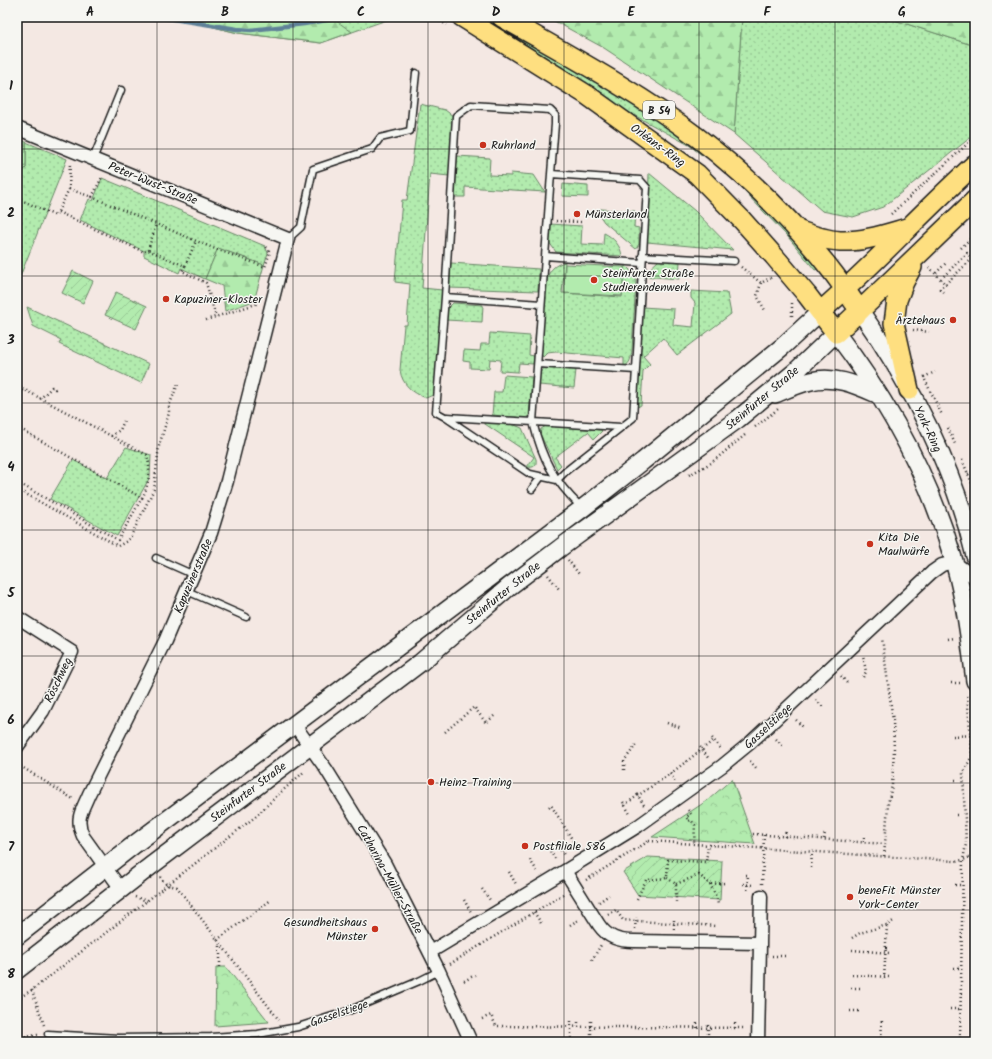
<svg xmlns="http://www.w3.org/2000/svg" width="992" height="1059" font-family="Kalam,sans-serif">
  <defs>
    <pattern id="grass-dots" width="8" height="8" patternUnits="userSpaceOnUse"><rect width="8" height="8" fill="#b2ebae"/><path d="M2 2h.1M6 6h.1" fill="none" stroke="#98c995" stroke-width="1.8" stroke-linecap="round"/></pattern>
    <pattern id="forest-firs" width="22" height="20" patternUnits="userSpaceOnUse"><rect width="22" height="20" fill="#b2ebae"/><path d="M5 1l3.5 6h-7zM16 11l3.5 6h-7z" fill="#98c995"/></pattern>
    <pattern id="park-crowns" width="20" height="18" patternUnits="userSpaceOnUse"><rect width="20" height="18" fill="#b2ebae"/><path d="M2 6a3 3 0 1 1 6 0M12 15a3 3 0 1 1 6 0" fill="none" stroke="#98c995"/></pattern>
    <pattern id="garden-furrows" width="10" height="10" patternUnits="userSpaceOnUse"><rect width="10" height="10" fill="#b2ebae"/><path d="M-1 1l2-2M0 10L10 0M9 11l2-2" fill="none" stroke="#98c995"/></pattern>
  </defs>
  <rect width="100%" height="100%" fill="#f4e8e3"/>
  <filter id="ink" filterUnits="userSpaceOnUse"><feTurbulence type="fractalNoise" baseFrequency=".025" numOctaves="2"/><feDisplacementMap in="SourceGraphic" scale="8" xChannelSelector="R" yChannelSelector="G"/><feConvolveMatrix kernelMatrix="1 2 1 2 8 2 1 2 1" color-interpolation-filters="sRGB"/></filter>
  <g filter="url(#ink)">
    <path fill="url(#grass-dots)" stroke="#678465" d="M173,17h222l-74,26 -83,-10z
      M476,17h9l128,73 47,30 44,35 -1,1 -14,-11 -70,-38z
      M742,17h143l90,29v88l-92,73 -30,10 -31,-6 -88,-77z
      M420,104l25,6 8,6 -4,60 -19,-2 -8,114 20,2 -7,101 -2,4 -7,3c-13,-5 -24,-13 -26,-28l4,-45h3l3,-41 -15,-2 7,-82h5z
      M26,142l41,17 -50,125v-107l9,-9z
      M457,156l33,2 -1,17 22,1v-3l23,2 11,17 -80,-5v10h-10z
      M649,173l46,38 38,39 -86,-8z
      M102,178l163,68 3,7 -4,12 -46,-17 -13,31 -24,-11 -2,5 -35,-17v-5l-64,-31 9,-21 4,2z
      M563,184l25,2v11l-26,-1z
      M742,186l50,50 26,33 -3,1 -27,-33 -47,-49z
      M600,209l35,2 -1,16 5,1v16l-3,5 -32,-27 -4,-6z
      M550,224l32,2 -1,18 22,1 1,-12c9,4 17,13 18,23l-66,-4 -7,-10z
      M659,260l21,1 -1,18 -36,-3 1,-2z
      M565,262l-3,31 60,4 2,-30 2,-1 5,5 5,9 -4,70c-1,7 -1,14 -8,16v-8l-68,-6 -9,1 -4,4 -2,-3 5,-73c4,-12 8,-16 19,-19z
      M451,263l88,6 -1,22 -89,-3z
      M691,291l36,2 4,21 -54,41 -14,-17 -20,18 7,8 -7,7 -2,34 -5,3 6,-101 32,2 -1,16 20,2 2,-24 -4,-5z
      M453,303l30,2 -1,17 -36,-2 2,-12z
      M27,307l122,57 -8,19 -82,-39 2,-4 -28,-14z
      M490,333l40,3 -1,19 5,1 -1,8 -14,-1 -1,9 -18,-1 1,-11 -11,-1 -1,10 -19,-1v-6l-7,-1 1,-11 16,1 1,-7h8z
      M547,367l29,3 -2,18 -35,-3c0,-7 -1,-15 8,-18z
      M504,375l28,2 -3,39 -4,2 -33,-3 2,-23h8z
      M482,422l30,2 10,4 14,31c1,7 -2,9 -9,8l7,-10z
      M546,426l55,4 1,1 -8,8 -6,-7 -33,25 6,8 -4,4 -17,-35 1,-5z
      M126,447l25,8 -1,22 -33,59 -67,-37 23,-39 34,18z"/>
    <path fill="url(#forest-firs)" stroke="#678465" d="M173,17h158l21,15 -31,11 -83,-10z
      M547,17h195l-8,117 -130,-86z
      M885,17h90v29z
      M17,139l9,3v26l-9,9z
      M218,248l46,17 -10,36 -29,10 -3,-25 -17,-7z"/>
    <path fill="url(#park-crowns)" stroke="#678465" d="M732,779l23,65 -103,-7 56,-37z
      M216,967h10l43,55 -54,4z"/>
    <path fill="url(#garden-furrows)" stroke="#678465" d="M73,271l20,10 -10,22 -21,-10z
      M116,292l31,14 -11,23 -31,-14z
      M648,857l74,4 -2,39 -82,-5 -15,-23z"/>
    <path fill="#b2ebae" stroke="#678465" d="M565,264l59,3 -2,29 -58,-3z"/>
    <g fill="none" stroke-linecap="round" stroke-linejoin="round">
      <path stroke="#5f8198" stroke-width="4.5" d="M160,17l77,12 14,1 53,-6 40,-7
        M954,17l21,3"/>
      <defs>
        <path id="lane" d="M471,105l79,5 5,5v9l-4,50 89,6 7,8 -14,230 -67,53 -9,9 -27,-6 -85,-57 -9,-5 9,-115 11,-181z
          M93,159l28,-69
          M551,174l-18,248c9,37 21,59 48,85
          M288,239l13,-12 12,-58 59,-20 8,-11 30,-7 6,-58
          M545,256l97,7
          M642,256l92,5
          M445,297l96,7
          M538,364l98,6
          M447,417l174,10
          M532,489l9,-12
          M156,558l38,17
          M187,591l59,26
          M48,1034l70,4 93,-1 47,-3 40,-7 50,-16 71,-30 20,-10"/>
        <path id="street" d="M17,128l271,111 -61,242 -16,52 -46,108 -76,153c-7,17 -14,24 -6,42l38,53
          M17,617l55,35 -29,59 -26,36
          M294,724l32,45 59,95 54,107 32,71
          M565,871l34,54c9,13 20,16 35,16l126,2
          M430,952l135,-81 73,-45 84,-60 28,-23 182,-171 10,-7 12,-3 21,16
          M758,1042l3,-146"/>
        <path id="secondary" d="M860,311c51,71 95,160 115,245
          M775,394c12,-5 23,-10 36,-13 23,-6 45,4 66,13
          M17,936l118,-92 448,-336 60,-47 139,-114 38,-35
          M17,970l135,-105 268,-202 90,-77 50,-38 178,-129 58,-48 40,-38c52,68 94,145 118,228 11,39 16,80 21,120"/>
        <path id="primary" d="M462,17l125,78 110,79 45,46 32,36 33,39 29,38 35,-33 104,-100
          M502,17c66,38 134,74 195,120 51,39 98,86 137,137 9,12 17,24 26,37
          M797,230c14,5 28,10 43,11 23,1 46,-7 67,-13
          M820,312c54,-47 102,-100 155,-148
          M909,390l-15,-67 3,-23 7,-18 8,-15"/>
      </defs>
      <use href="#lane" stroke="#1c1c1c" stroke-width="9"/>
      <use href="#street" stroke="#1c1c1c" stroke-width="15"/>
      <use href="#secondary" stroke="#1c1c1c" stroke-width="20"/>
      <use href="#primary" stroke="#1c1c1c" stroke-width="22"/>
      <path stroke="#1c1c1c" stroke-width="2.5" stroke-dasharray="1 3" stroke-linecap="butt" d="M433,17l14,8
        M69,189l23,8 121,51 52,19 5,-15 -5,-7
        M92,197l10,-20
        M17,198l39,18 13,-27 1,-27
        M58,212l86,40 4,-2 37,16 11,-25
        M891,214l84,-77
        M556,221l25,1
        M961,248l14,-14
        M148,250l8,-25
        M185,266l-3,5 24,12 10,34
        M741,267l20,16 11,-6
        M929,267l19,20
        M936,273l10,-10
        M941,279l26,-26 5,6 -32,30 3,3
        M761,283l-4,13 9,16
        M792,303v14
        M206,320l53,-17
        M913,330l16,2
        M924,377l11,-5
        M925,380l17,35
        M17,386l6,3 -6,11
        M40,399l12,-12 3,2 1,-2
        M17,427l125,71c7,-12 9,-30 5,-43l-124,-66
        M755,427l23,-18
        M948,428l7,16
        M18,435l4,-6
        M111,436l9,-6 4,-9
        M962,460l13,30
        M968,474l7,-3
        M689,475l22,-12 34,-28
        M17,482l101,58 24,-42
        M17,489l101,57 9,-5 4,-5 23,-47 5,-43 10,-33v-7l9,-22
        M568,560l11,14
        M548,575l11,14
        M948,639l7,-1
        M841,676l6,7
        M863,677l3,-5 -3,-17
        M951,683h10
        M816,700l8,8
        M796,720l8,8
        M667,723l15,5
        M445,732l29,-25 12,16 9,-8
        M953,736l22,-1
        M712,738l9,11
        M776,739l8,8
        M700,747l9,12
        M750,761l8,9
        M17,764l56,35
        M624,770v-9l12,-16
        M670,774l6,8
        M955,780h4
        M637,794l7,11
        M623,802l7,12
        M624,805l46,-31 44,-34
        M549,807l2,-2 27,44
        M688,810l3,4 -5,3 3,4 2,-1 4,5 -1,19
        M956,815h4
        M753,834l132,10 3,-40 4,-19 2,-35 -1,-29 -11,-83
        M785,837l1,-7
        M824,839l1,-7
        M649,841l306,20 8,-1 12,-5
        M864,842v-5
        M557,843l7,12
        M548,848l8,12
        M884,856l1,-12
        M530,860l7,11
        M811,868l1,-16
        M509,872l7,12
        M746,875h2l-1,18
        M160,877l7,8 10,2 102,133
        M667,878l9,6v18
        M586,880l63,-39
        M676,884l23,-9 11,9 15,-1
        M710,884l7,15 1,6
        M743,884l10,1
        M762,884l2,-49
        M955,885h8
        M482,889l8,11
        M135,897l12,4
        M637,899l9,-19 21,-2 1,-18 38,2 2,-17
        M464,900l7,12
        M599,902l10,-7
        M534,912l7,11
        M608,915l8,-5 7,10 93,6
        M570,925l10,-6
        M635,929l1,-12
        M674,929v-9
        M852,938l8,-5 27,-8
        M217,940l54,-40
        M886,948h4
        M852,950l38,3
        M772,956h16
        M592,960l9,-15
        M450,964l115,-71
        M220,967v-22
        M954,968h8
        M852,975l38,2
        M884,979l3,-54 8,-5
        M464,981l11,-6
        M851,988h9v3
        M32,990l12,35
        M17,999l15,-9 223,-173 26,-25 24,-21
        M950,1009h11
        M850,1011h9v-3
        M482,1019l9,-4 5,11 250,2
        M591,1021v21
        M578,1027v-6
        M697,1028v-6
        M735,1028v-6
        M17,1037l21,-2
        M571,1042v-21
        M708,1042v-20
        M881,1042l1,-23
        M960,1042l3,-182 3,-16 -3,-71 9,-17 -5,-63"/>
      <use href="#lane" stroke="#f6f6f2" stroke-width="6"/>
      <use href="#street" stroke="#f6f6f2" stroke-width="12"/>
      <use href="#secondary" stroke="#f6f6f2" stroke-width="17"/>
      <use href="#primary" stroke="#fedf80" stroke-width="19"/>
    </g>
  </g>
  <path fill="none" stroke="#1c1c1c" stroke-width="1" stroke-opacity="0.55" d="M157,17v1025M293,17v1025M428,17v1025M564,17v1025M699,17v1025M835,17v1025M17,149h958M17,276h958M17,403h958M17,530h958M17,656h958M17,783h958M17,910h958"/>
  <g fill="#c8321e" stroke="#f6f6f2" stroke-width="1.5">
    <circle cx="483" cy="145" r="4"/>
    <circle cx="577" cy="214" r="4"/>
    <circle cx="594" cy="280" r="4"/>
    <circle cx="166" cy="299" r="4"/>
    <circle cx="953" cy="320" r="4"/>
    <circle cx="870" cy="544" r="4"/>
    <circle cx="431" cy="782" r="4"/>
    <circle cx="525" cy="846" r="4"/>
    <circle cx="850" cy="897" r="4"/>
    <circle cx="375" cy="929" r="4"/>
  </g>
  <g text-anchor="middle" stroke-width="3" stroke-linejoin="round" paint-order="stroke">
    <rect fill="#f6f6f2" stroke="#5d5d5c" stroke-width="1" x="643" y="101" width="32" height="18" rx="3"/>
    <g font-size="11" font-weight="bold" fill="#1c1c1c">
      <text x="659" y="114">B 54</text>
    </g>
    <g font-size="12" fill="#1c1c1c" stroke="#f6f6f2" text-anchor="start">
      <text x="491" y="149">Ruhrland</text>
      <text x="585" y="218">Münsterland</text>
      <text x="602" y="277">Steinfurter Straße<tspan x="602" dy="14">Studierendenwerk</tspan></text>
      <text x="174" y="303">Kapuziner-Kloster</text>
      <text x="945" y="324" text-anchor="end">Ärztehaus</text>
      <text x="878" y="541">Kita Die<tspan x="878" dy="14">Maulwürfe</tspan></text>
      <text x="439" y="786">Heinz Training</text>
      <text x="533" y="850">Postfiliale 586</text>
      <text x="858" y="894">beneFit Münster<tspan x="858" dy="14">York-Center</tspan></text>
      <text x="367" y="926" text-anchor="end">Gesundheitshaus<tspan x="367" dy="14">Münster</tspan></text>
    </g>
    <g font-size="12" fill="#1c1c1c" stroke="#f6f6f2">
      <text transform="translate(658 145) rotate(36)" y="4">Orléans-Ring</text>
      <text transform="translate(153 183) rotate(22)" y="4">Peter-Wust-Straße</text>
      <text transform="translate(762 398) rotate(-40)" y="4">Steinfurter Straße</text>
      <text transform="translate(928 429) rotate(65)" y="4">York-Ring</text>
      <text transform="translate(193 576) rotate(-67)" y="4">Kapuzinerstraße</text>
      <text transform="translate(503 593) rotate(-39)" y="4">Steinfurter Straße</text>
      <text transform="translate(58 680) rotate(-64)" y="4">Röschweg</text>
      <text transform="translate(768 726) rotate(-43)" y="4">Gasselstiege</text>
      <text transform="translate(248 792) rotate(-37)" y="4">Steinfurter Straße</text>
      <text transform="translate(390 879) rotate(61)" y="4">Catharina-Müller-Straße</text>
      <text transform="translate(339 1013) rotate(-19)" y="4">Gasselstiege</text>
    </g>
  </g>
  <rect width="992" height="1059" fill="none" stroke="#f6f6f2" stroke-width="44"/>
  <rect x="22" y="22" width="948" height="1015" fill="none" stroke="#1c1c1c" stroke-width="1.5"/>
  <g font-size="13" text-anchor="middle" font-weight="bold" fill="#1c1c1c">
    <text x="90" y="16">A</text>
    <text x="225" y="16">B</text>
    <text x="361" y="16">C</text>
    <text x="496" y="16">D</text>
    <text x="631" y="16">E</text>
    <text x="767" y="16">F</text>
    <text x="902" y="16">G</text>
    <text x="11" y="90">1</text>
    <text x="11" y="217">2</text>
    <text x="11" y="344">3</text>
    <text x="11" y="471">4</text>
    <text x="11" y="597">5</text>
    <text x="11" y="724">6</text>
    <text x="11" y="851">7</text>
    <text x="11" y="978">8</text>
  </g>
</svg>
